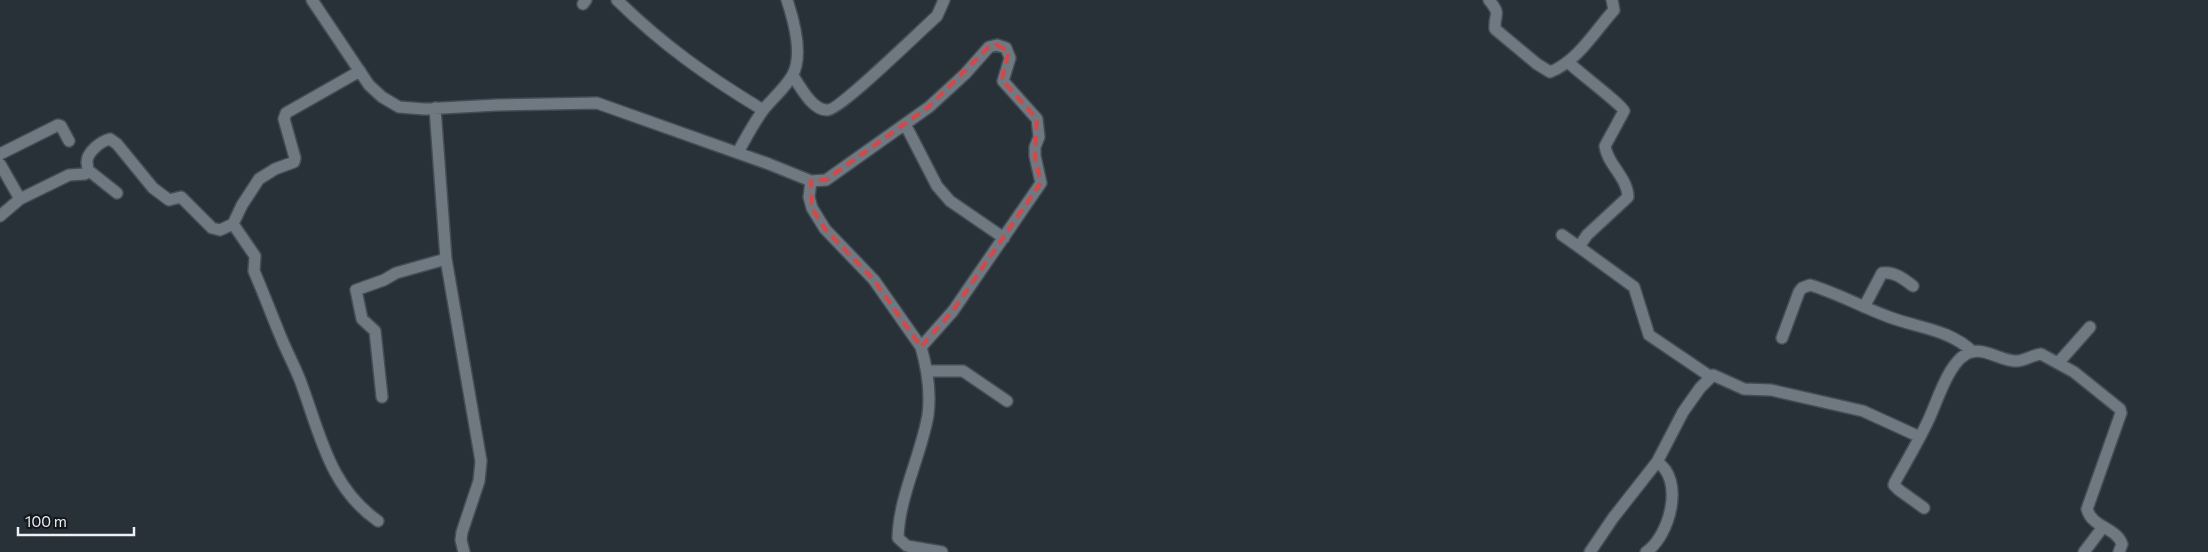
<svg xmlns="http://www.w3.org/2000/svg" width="2208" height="552" font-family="Commissioner,sans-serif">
  <rect width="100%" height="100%" fill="#283038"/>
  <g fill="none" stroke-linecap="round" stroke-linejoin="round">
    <defs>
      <path id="minor" d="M312,0l57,85 13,12 17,10 25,2 73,-4 100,-2 172,61 42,17 15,-1 103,-73 36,-33 24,-27 8,-2 9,3 4,10 -7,23 34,38 2,18 -4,10v9l6,27 -88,128 -32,36c6,21 10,45 7,68 -7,41 -29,81 -30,123l9,8 35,6
        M617,0c47,46 90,76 146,110
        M1489,0c13,16 5,12 6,29l42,35 13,8c28,-11 45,-41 64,-62l-2,-10
        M583,4l3,-4
        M1568,62c9,9 54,43 56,49l-19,35c2,18 23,32 23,51l-41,38 -8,12 55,40 15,48 62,42
        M793,76c7,10 19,34 34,34 12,1 95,-81 110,-94l7,-16
        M435,108l11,151 35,202 -2,20 -17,51 -1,8 3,12
        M905,124l32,62 13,15 54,37
        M738,152c8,-14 16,-30 26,-43 9,-11 21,-21 28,-33 12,-20 2,-55 -5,-76
        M0,154l58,-29 3,1 8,15
        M0,164l20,35 49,-24 16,-1 3,-4c0,-3 -1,-5 -1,-8 0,-10 14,-21 23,-23l7,5 36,44 16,12 12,-3 31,31 8,2 13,-6 9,-19 17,-26 16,-10 19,-7 1,-4 -11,-39 2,-6 74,-42
        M88,170l29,23
        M811,181l-2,16 3,11 13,21 49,51 47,67
        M0,216l20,-17
        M233,224l22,32 -1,15c9,21 17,42 26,64 6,15 14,30 20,45 20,53 29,107 78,141
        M1562,235l17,12
        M1864,307l18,-34c12,-2 22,6 31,13
        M1782,338l17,-46 3,-4 8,-3c27,8 52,22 79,32 29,11 60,12 84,35
        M2059,362l31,-35
        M927,371h36l44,30
        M382,397l-7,-66 -13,-12 -6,-29 28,-10 12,-7 50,-14
        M1924,508l-25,-18 -5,-5 1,-3c11,-20 23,-40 33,-61 9,-18 21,-63 43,-69 15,-4 30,9 45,9 9,0 16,-6 25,-7l33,18 46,37 1,4 -34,96c5,19 29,18 35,35l-3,8
        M1590,552l23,-34 44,-56 26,-50 17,-24 13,-13 31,14 27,1 92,21 57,26
        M1646,552c24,-16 39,-73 11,-90
        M2084,552l19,-25"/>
    </defs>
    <use href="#minor" stroke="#454c53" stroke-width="14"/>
    <use href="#minor" stroke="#6f7982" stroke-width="11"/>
  </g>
  <path fill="none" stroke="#d94647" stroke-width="4" stroke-dasharray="10 6" stroke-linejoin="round" d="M997,45l12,7 -7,28 35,39 -2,37 6,27 -88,128 -32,36 -47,-67 -49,-51 -13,-21 -1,-27 15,-1 103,-73 60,-60z"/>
  <path d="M18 527v8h116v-8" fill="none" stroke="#ecf1f7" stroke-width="2.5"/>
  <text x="25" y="527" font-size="15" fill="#ecf1f7" stroke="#14181b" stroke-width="4" paint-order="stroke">100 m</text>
</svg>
